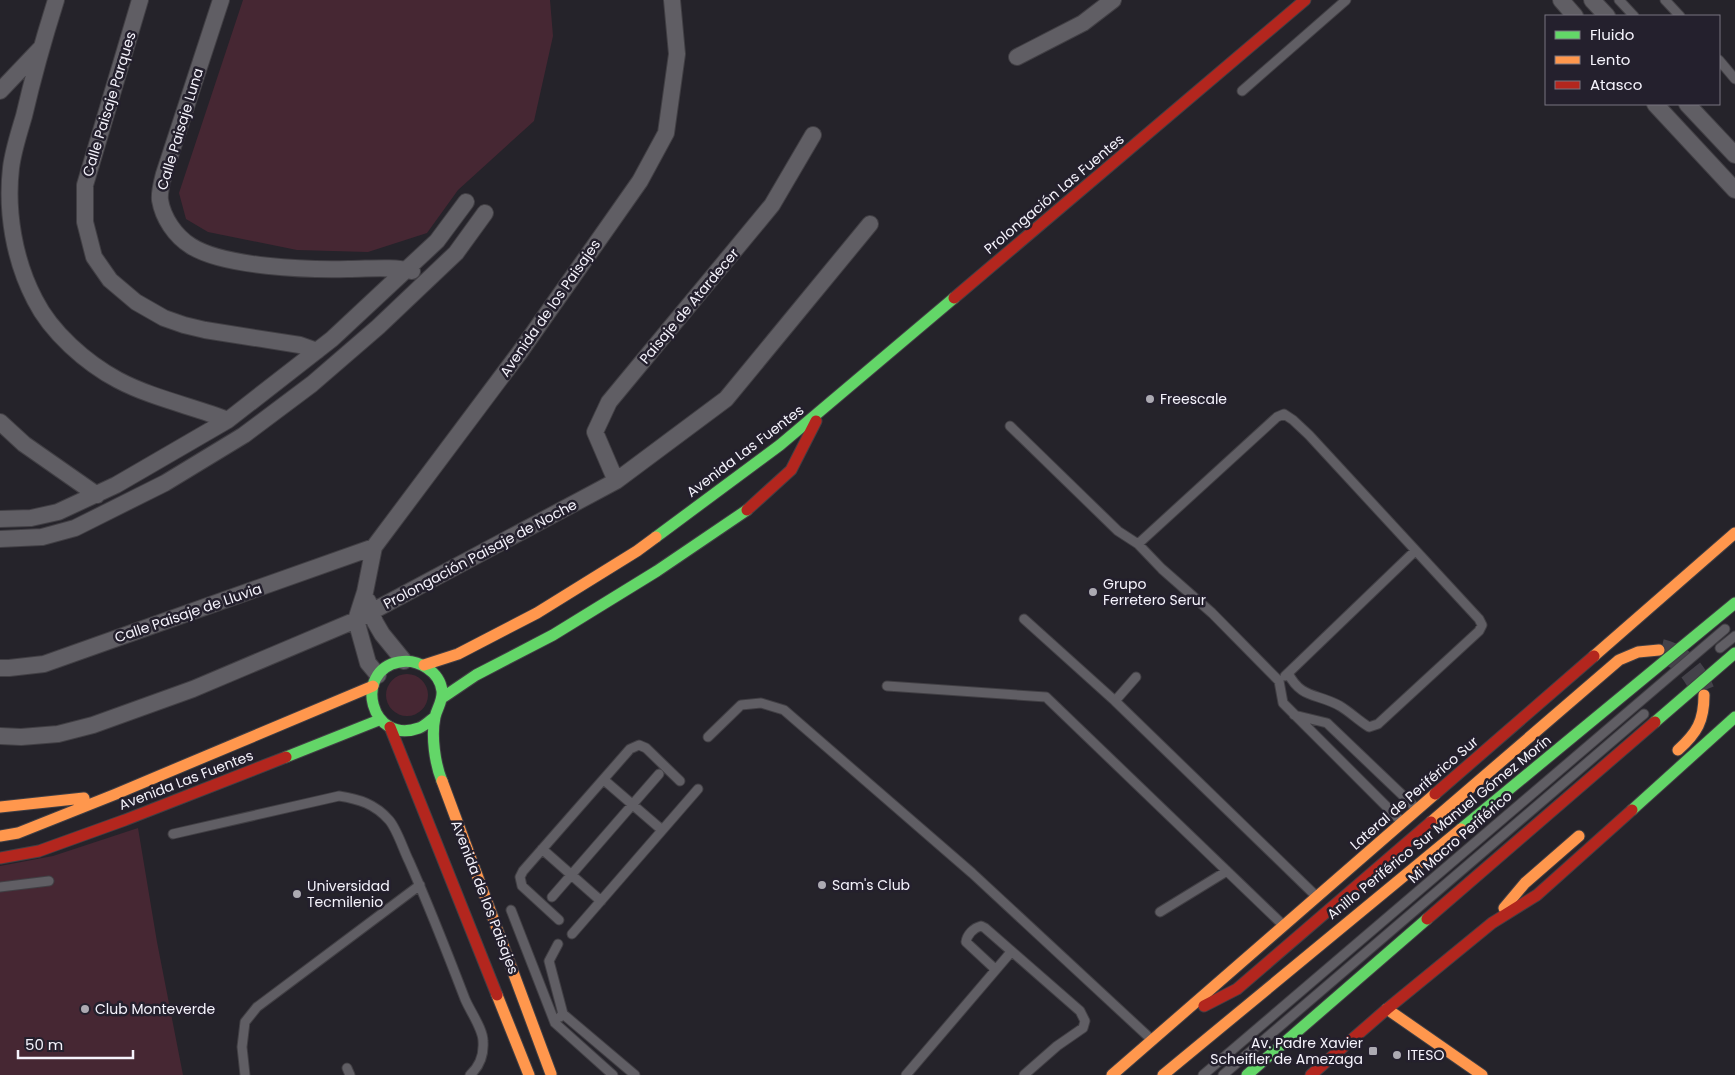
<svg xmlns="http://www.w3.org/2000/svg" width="1735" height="1075" font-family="Poppins,sans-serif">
  <rect width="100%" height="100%" fill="#25232a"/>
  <path fill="#462733" d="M243,0h307l3,36 -19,85 -76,69 -31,43 -59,19 -71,-2 -89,-18 -22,-13 -7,-26z
    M386 695a21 21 0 1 1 42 0a21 21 0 1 1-42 0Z
    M138,828l19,114 26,133h-183v-209l53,-10z"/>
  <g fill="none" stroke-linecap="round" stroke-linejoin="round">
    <path stroke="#44424a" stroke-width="24" stroke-dasharray="24 12" stroke-linecap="butt" d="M1661,651c22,5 36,23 43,44"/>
    <defs>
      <path id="lane" d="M1619,0l15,16
        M1665,0l15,16
        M1719,60l16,19
        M1242,91l104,-91
        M1010,426l108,105 20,13 24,25 50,44 67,68 4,22 119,119
        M1138,544l139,-127 7,-3 9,6 16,15 170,184 3,6 -3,6 -101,93 -9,3c-10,-6 -19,-15 -29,-21 -23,-13 -39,-7 -52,-33
        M1024,619l91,82 200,194
        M1720,648l15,-12
        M1285,676l130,-125
        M887,686l159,11 237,228
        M1115,701l21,-24
        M1294,715l33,8 89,85
        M708,737l33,-32 20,-2 23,7 188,163 180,167
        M604,780l58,50
        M173,834l166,-38c20,3 36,8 50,24 8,9 14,29 20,41 20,45 38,91 56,138 5,12 18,30 18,42 1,13 -3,25 -13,34
        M542,849l59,52
        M0,887l49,-6
        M552,897l107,-123
        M511,910l44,113 58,52
        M1160,912l67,-41
        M559,920l-37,-34 -2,-9 3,-6 107,-122 9,-4 7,3 34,33
        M572,934l126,-145
        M558,944l-9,17 14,53 -3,3
        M995,969l-29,-27c1,-7 7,-14 15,-16l4,2 95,83 5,10 -2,7 -26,18 -33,29
        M563,1014l72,61
        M347,1068l3,7
        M245,1075l-3,-28 3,-25 12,-15 163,-122
        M906,1075l105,-123
        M1203,1075l522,-446
        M1223,1075l421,-361"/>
      <path id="street" d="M56,0c-12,38 -23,77 -32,116 -5,17 -11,35 -13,52 -5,43 3,92 24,132 16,32 51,63 83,80 34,18 74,26 110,40
        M140,0l-55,185v37l9,35 16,23 26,22 28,16 20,7 21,5 95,15 17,6
        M221,0l-57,174c-2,8 -5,18 -4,26 3,18 15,36 31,46 33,21 117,24 157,23 21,0 44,-3 64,2
        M1561,0l14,16
        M1592,0l15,16
        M1017,57l66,-34 30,-23
        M0,91l41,-43
        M1655,104l80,86
        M1687,104l48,51
        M0,422l24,22 73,51
        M616,481l-21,-49 14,-30 163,-197 41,-70
        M0,519l31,-1 27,-6 58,-27 112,-65 104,-81 105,-98 29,-39
        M0,539l42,-2 33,-9 90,-45 79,-48 68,-51 66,-57 78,-74 29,-40
        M368,601l7,21 7,12 22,27
        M0,668h9l35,-4 330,-117
        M378,675l-10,-12 -12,-43 9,-28 9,-45 146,-195 120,-171 26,-48 11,-79 -5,-54
        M0,736l21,1 37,-3 35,-9 100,-36 163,-69 260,-139 110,-82 144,-175"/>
      <path id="fast" d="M656,537l124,-92 174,-147
        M442,698l34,-23 77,-40 104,-64 90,-61
        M435,717c-5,3 -10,9 -16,11 -48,18 -67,-57 -20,-66 19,-4 41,10 43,29 1,10 -5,17 -7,26 -4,19 0,47 7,64
        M1655,722l80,-69
        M286,757l93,-37
        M1632,810l103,-93
        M1461,829l274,-226
        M1247,1075l180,-156"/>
      <path id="slow" d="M1594,656l141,-123
        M424,665l34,-11 79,-41 100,-62 19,-14
        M1678,750c19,-17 26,-29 26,-55
        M442,781l109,293
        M0,807l84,-9
        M1431,822l188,-162 19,-8 21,-2
        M0,836l18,-3 98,-39 257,-108
        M1504,908l21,-25 54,-47
        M497,995l32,80
        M1387,1009l95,66
        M1112,1075l323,-281
        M1163,1075l298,-246"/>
      <path id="jam" d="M954,298l351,-298
        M747,510l44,-40 25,-49
        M390,727l107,268
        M1435,794l159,-138
        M0,858l39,-7 86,-31 161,-63
        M1427,919l228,-197
        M1204,1006l33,-17 194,-167
        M1311,1075l76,-66 105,-86 45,-28 95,-85"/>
    </defs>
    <use href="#lane" stroke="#413f44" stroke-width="11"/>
    <use href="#street" stroke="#413f44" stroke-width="18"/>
    <use href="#fast" stroke="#413f44" stroke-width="13"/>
    <use href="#slow" stroke="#413f44" stroke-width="13"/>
    <use href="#jam" stroke="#413f44" stroke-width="13"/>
    <use href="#lane" stroke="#605e64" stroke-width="9"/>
    <use href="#street" stroke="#605e64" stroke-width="16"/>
    <use href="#fast" stroke="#63d668" stroke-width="11"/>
    <use href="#slow" stroke="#ff974d" stroke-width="11"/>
    <use href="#jam" stroke="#b3261e" stroke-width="11"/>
  </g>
  <g fill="#acaab2" stroke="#24202d" stroke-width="2">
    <circle cx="1150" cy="399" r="5"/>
    <circle cx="1093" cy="592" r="5"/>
    <circle cx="822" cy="885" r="5"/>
    <circle cx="297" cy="894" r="5"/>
    <circle cx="85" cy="1009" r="5"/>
    <rect x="1368" y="1046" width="10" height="10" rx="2.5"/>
    <circle cx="1397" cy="1055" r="5"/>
  </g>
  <g text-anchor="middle" stroke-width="5" stroke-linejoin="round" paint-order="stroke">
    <g font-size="14" fill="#f5f3fc" stroke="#24202d">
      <text transform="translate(109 104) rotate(-73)" y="5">Calle Paisaje Parques</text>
      <text transform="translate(180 129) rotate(-73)" y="5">Calle Paisaje Luna</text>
      <text transform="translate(1054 194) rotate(-40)" y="5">Prolongación Las Fuentes</text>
      <text transform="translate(689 306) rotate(-50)" y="5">Paisaje de Atardecer</text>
      <text transform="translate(550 308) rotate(-55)" y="5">Avenida de los Paisajes</text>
      <text transform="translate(745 451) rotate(-37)" y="5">Avenida Las Fuentes</text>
      <text transform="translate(480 554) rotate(-28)" y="5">Prolongación Paisaje de Noche</text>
      <text transform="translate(188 613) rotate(-19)" y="5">Calle Paisaje de Lluvia</text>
      <text transform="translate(186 780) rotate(-21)" y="5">Avenida Las Fuentes</text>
      <text transform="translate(1414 793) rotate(-41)" y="5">Lateral de Periférico Sur</text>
      <text transform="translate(1439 827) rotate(-39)" y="5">Anillo Periférico Sur Manuel Gómez Morín</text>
      <text transform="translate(1460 837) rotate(-41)" y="5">Mi Macro Periférico</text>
      <text transform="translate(485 897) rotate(69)" y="5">Avenida de los Paisajes</text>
    </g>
    <g font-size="14" fill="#f5f3fc" stroke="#24202d" text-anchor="start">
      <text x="1160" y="404">Freescale</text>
      <text x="1103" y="589">Grupo<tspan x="1103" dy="16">Ferretero Serur</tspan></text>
      <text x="832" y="890">Sam's Club</text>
      <text x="307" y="891">Universidad<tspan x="307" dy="16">Tecmilenio</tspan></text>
      <text x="95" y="1014">Club Monteverde</text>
      <text x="1363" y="1048" text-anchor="end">Av. Padre Xavier<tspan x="1363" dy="16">Scheifler de Amezaga</tspan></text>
      <text x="1407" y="1060">ITESO</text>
    </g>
  </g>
  <rect x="1545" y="15" width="175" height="90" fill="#24202d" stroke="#787480"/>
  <rect x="1555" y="31" width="25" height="8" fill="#63d668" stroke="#787480"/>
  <text x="1590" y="40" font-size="15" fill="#f5f3fc">Fluido</text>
  <rect x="1555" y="56" width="25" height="8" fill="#ff974d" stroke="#787480"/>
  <text x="1590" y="65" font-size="15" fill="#f5f3fc">Lento</text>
  <rect x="1555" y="81" width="25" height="8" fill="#b3261e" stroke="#787480"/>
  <text x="1590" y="90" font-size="15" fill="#f5f3fc">Atasco</text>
  <path d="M18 1050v8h115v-8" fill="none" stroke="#f5f3fc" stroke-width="2.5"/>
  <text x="25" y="1050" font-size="15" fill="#f5f3fc" stroke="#24202d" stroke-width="4" paint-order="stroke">50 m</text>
</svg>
